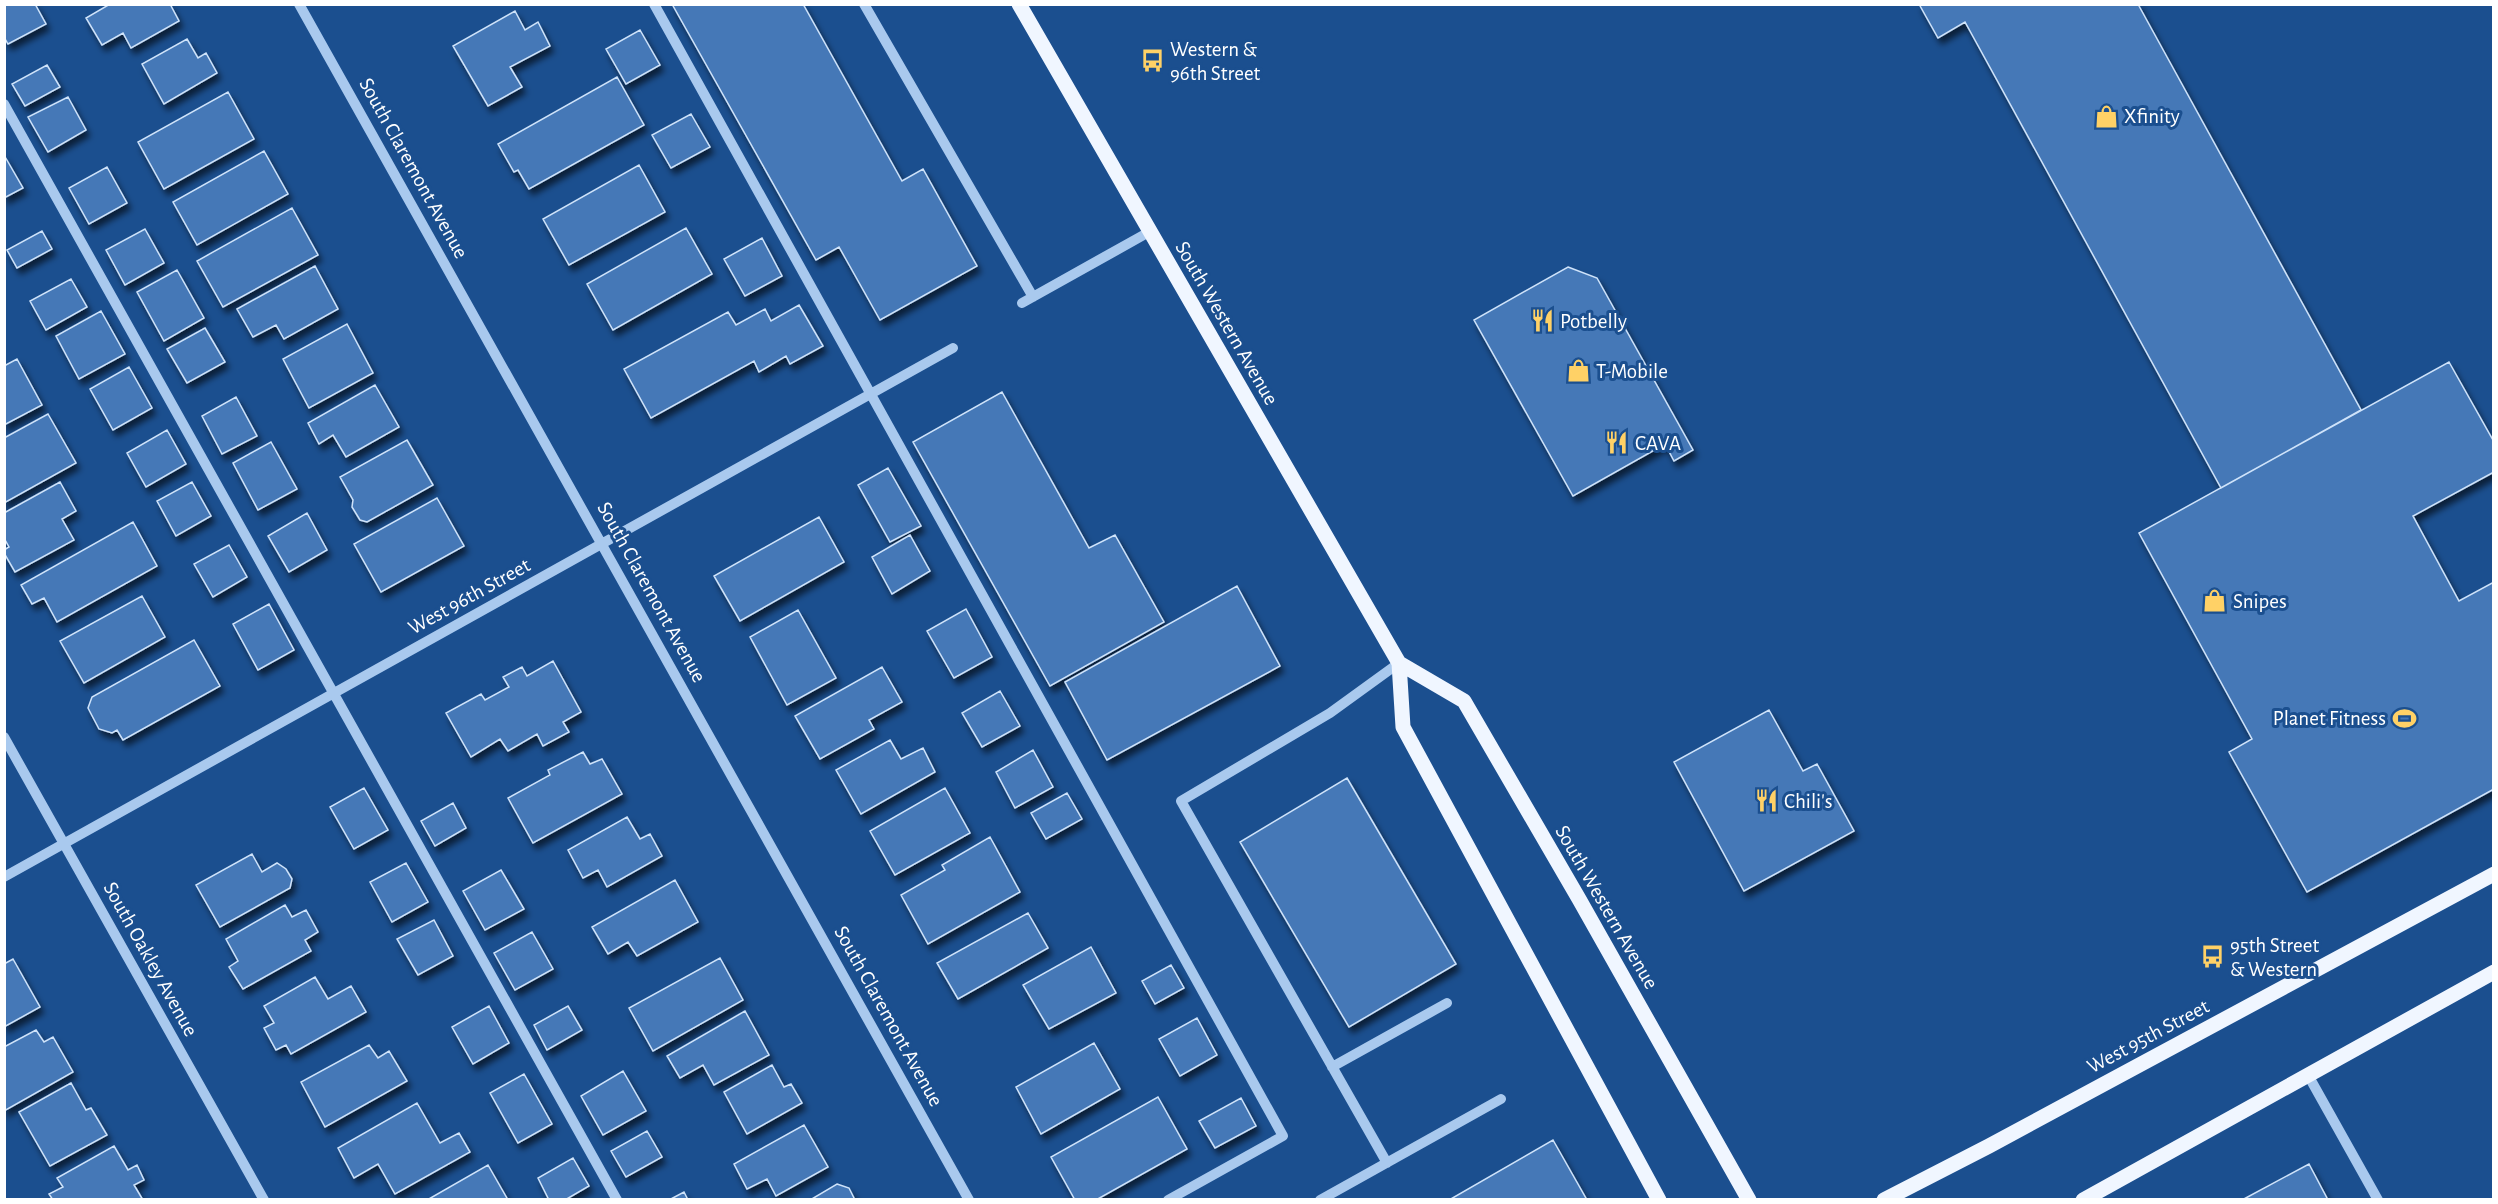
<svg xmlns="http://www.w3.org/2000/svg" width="2498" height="1204" font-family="'Alegreya Sans',sans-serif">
  <defs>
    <filter id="shadow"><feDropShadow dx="3.5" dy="6" stdDeviation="3" flood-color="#0009"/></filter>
  </defs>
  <rect width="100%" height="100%" fill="#1b4f8f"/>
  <path fill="#4478b7" stroke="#cfe3fa" stroke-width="1.5" filter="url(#shadow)" d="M4,4h31l11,20 -38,20 -4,-7z
    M110,4h60l9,17 -48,27 -8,-15 -21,12 -16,-27z
    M672,4h131l99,177 21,-12 54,97 -97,54 -41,-73 -23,13z
    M1919,4h222l-2,2 222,404 -140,78 -256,-466 -27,16z
    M515,11l10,19 13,-8 12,24 -40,21 12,20 -34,19 -35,-60z
    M640,30l20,35 -34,19 -20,-35z
    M187,39l11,19 8,-5 11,20 -53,31 -22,-40z
    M47,65l13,22 -35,19 -13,-22z
    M617,77l27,48 -115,64 -11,-19 -4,2 -16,-28z
    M228,92l26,47 -90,50 -26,-47z
    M68,97l18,33 -38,22 -20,-35z
    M691,114l19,33 -39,21 -19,-33z
    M264,151l24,43 -91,51 -24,-43z
    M4,155l19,33 -19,10z
    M639,165l26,47 -96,53 -26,-46z
    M107,167l20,36 -38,21 -20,-36z
    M292,208l26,47 -95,52 -26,-46z
    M686,228l26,46 -99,56 -26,-46z
    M145,229l19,34 -39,22 -19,-35z
    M42,231l10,18 -35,19 -10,-18z
    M762,238l20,38 -37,20 -21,-37z
    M315,266l23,43 -54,30 -8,-14 -23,12 -16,-28z
    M1568,267l29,11 96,172 -19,11 -9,-17 -92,52 -99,-176z
    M177,270l27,48 -40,23 -27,-49z
    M71,279l16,28 -41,23 -16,-29z
    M799,305l24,41 -33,18 -4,-8 -27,16 -5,-11 -103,57 -27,-49 104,-57 8,13 29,-16 6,12z
    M101,311l24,43 -46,25 -23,-43z
    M347,324l26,49 -64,35 -26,-49z
    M205,328l20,34 -38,21 -20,-34z
    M17,359l25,46 -38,20v-59z
    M2449,362l45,80v30l-81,44 46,85 35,-19v207l-187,103 -78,-140 23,-13 -113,-206z
    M129,367l23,41 -39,22 -23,-41z
    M375,385l24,42 -53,30 -13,-22 -14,9 -11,-21z
    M1002,392l87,156 26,-13 49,87 -114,64 -137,-244z
    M236,397l21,39 -35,18 -20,-38z
    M48,414l28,49 -72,40v-65z
    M167,430l19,34 -40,23 -19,-34z
    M407,440l26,45 -66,37 -7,-2 -8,-13 1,-7 -13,-23z
    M271,442l26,47 -39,21 -25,-47z
    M888,468l33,58 -31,16 -32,-57z
    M60,482l16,29 -14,8 12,21 -59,32 -11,-19v-3l5,-3 -5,-9v-25z
    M192,482l19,34 -35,20 -19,-35z
    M437,498l27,48 -83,46 -27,-48z
    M307,513l20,37 -38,22 -21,-36z
    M819,517l25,45 -104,59 -26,-45z
    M133,522l24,44 -100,56 -13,-24 -12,6 -11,-19z
    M910,535l20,36 -38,23 -20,-37z
    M229,545l18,32 -34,20 -19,-33z
    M1237,586l43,80 -173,94 -42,-78z
    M142,596l23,41 -81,46 -24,-42z
    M269,604l25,46 -36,20 -25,-46z
    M966,609l26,48 -38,21 -27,-47z
    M798,610l38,68 -49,27 -37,-68z
    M194,640l26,46 -97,54 -6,-10 -5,3 -13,-4 -11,-21 4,-11z
    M553,661l28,51 -18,10 6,10 -26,14 -6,-12 -29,17 -8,-12 -29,18 -25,-44 35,-19 4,6 24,-13 -6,-10 19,-10 5,9z
    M882,667l20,35 -33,18 5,9 -54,30 -25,-43z
    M1000,691l20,35 -38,21 -20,-34z
    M1769,710l34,61 14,-7 37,67 -110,60 -70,-129z
    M890,740l11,19 22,-11 12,24 -74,42 -25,-44z
    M1033,750l20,37 -38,21 -19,-36z
    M583,752l7,12 12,-5 20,35 -89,49 -25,-45 42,-23 -2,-5z
    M1347,778l109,186 -107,63 -109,-185z
    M364,788l24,42 -34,19 -24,-42z
    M945,788l25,45 -75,42 -25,-44z
    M1067,793l15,26 -36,20 -15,-26z
    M453,803l13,25 -31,18 -14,-25z
    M627,817l13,22 10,-5 12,22 -55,31 -9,-17 -15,8 -15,-28z
    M990,837l30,55 -92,52 -27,-49 44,-25 -3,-5z
    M252,854l10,18 15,-9 9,6 6,10 -2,9 -70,39 -24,-42z
    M406,863l22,39 -36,20 -22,-40z
    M501,870l23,39 -39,21 -22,-39z
    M675,880l23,42 -61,34 -9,-14 -20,12 -16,-27z
    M285,905l7,12 14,-7 12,22 -13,8 6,11 -68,38 -14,-22 9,-6 -12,-22z
    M1028,913l20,35 -90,51 -21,-36z
    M434,920l19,36 -35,19 -21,-36z
    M532,932l21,37 -38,21 -21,-37z
    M1091,947l25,46 -67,36 -26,-44z
    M720,958l23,42 -90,51 -24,-43z
    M13,959l27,48 -36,20v-63z
    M1171,965l13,23 -29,16 -13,-23z
    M315,977l13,22 23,-13 15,26 -75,42 -5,-9 -10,5 -12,-22 10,-5 -10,-17z
    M489,1006l20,37 -36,21 -21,-37z
    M568,1006l14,24 -35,20 -13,-25z
    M745,1011l24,44 -55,30 -11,-20 -23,13 -13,-22z
    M1197,1018l20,37 -37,21 -21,-37z
    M36,1030l8,12 9,-5 20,35 -69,39v-64z
    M1094,1043l26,46 -79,45 -25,-47z
    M369,1045l9,13 11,-7 18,30 -82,46 -24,-45z
    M772,1065l12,22 7,-3 11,19 -55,31 -23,-42z
    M623,1071l23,40 -43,24 -22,-39z
    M524,1074l28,50 -34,19 -28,-50z
    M71,1083l15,27 5,-2 16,27 -57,31 -31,-54z
    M1158,1097l29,52 -91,51h-21l-24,-43z
    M1241,1098l15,28 -41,22 -16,-27z
    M417,1103l23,40 19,-10 11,19 -75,42 -17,-30 -24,14 -16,-30z
    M804,1125l24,42 -52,29 -9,-17 -20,10 -13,-25z
    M647,1131l15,26 -36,20 -15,-26z
    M1553,1140l34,60h-138z
    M114,1146l14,24 9,-5 7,15 -10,5 9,15h-90l-4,-6 14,-7 -6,-9z
    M573,1158l16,28 -24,14h-16l-11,-22z
    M2309,1164l19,36h-86z
    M488,1165l20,35h-81z
    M837,1184l12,4 6,12h-45z
    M684,1192l4,8h-19z"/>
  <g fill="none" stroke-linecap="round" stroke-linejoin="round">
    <path stroke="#a9c9ee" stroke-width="10" d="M299,4l670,1196
      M654,4l629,1132 -115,64
      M864,4l169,293
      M4,104l613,1096
      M1022,303l127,-71
      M4,737l260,463
      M4,877l949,-529
      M1332,1067l115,-64
      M2308,1075l70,125
      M1387,1163l-206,-362 149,-88 69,-50
      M1320,1200l181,-101"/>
    <path stroke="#f0f6ff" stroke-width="15" d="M1019,4l380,659 4,64 256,473
      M1399,663l65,38 115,198 170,301
      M1884,1200l105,-54 505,-272
      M2083,1200l411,-228"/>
  </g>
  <defs>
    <symbol id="bus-bare" viewBox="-9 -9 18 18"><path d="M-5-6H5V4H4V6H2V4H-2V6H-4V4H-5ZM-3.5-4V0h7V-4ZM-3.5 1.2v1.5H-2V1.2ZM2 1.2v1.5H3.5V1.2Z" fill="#ffd166" stroke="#1b4f8f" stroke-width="2.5" paint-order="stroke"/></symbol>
    <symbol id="shop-bare" viewBox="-9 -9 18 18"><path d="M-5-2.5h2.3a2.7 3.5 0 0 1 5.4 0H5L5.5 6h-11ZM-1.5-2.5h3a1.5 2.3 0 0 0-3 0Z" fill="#ffd166" stroke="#1b4f8f" stroke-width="2.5" paint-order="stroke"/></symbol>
    <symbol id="restaurant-bare" viewBox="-9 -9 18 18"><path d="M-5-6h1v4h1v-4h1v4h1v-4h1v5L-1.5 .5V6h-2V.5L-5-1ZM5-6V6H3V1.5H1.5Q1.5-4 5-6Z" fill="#ffd166" stroke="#1b4f8f" stroke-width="2.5" paint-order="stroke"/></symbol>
    <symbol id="stadium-bare" viewBox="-9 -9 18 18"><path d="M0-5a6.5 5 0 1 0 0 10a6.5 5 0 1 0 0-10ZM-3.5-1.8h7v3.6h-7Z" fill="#ffd166" stroke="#1b4f8f" stroke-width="2.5" paint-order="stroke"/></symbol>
  </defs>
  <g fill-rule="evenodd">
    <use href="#bus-bare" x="1136" y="44" width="33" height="33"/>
    <use href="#shop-bare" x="2090" y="100" width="33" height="33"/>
    <use href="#restaurant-bare" x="1526" y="304" width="33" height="33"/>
    <use href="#shop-bare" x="1562" y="354" width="33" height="33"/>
    <use href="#restaurant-bare" x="1600" y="426" width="33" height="33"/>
    <use href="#shop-bare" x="2198" y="584" width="33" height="33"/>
    <use href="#stadium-bare" x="2388" y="702" width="33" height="33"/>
    <use href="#restaurant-bare" x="1750" y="784" width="33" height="33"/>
    <use href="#bus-bare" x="2196" y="940" width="33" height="33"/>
  </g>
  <g text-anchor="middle" stroke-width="6" stroke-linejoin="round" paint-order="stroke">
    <g font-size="21" fill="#fff" stroke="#1b4f8f" text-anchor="start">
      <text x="1170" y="56">Western &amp;<tspan x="1170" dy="24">96th Street</tspan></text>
      <text x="2124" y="123">Xfinity</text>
      <text x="1560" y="328">Potbelly</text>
      <text x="1596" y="378">T-Mobile</text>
      <text x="1635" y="450">CAVA</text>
      <text x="2233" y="608">Snipes</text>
      <text x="2386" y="725" text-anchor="end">Planet Fitness</text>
      <text x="1784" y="808">Chili's</text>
      <text x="2230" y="952">95th Street<tspan x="2230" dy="24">&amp; Western</tspan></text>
    </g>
    <g font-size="21" fill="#fff" stroke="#1b4f8f">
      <text transform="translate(414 168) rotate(61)" y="7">South Claremont Avenue</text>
      <text transform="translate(1227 323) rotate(60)" y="7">South Western Avenue</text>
      <text transform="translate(652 592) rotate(61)" y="7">South Claremont Avenue</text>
      <text transform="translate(469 596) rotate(-29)" y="7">West 96th Street</text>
      <text transform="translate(1607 907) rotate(60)" y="7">South Western Avenue</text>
      <text transform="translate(151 959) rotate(61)" y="7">South Oakley Avenue</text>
      <text transform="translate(889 1016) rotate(61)" y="7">South Claremont Avenue</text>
      <text transform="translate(2148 1036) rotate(-28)" y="7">West 95th Street</text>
    </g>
  </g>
  <rect width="2498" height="1204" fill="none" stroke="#ffffff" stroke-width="12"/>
</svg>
